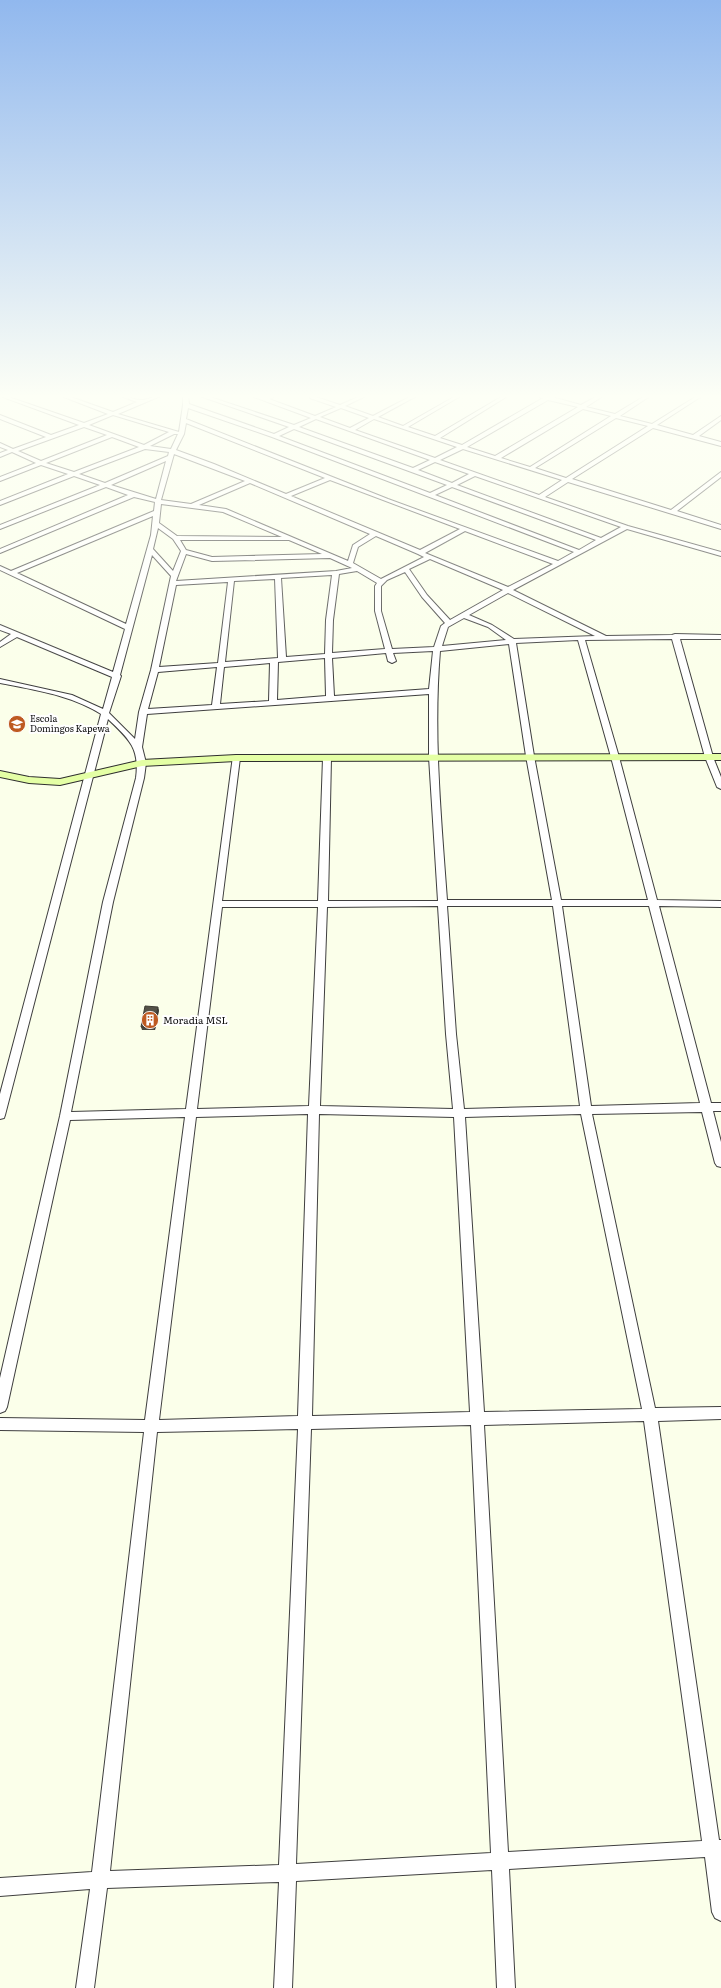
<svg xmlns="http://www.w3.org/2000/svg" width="721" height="1988" font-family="Literata,serif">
  <rect width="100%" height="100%" fill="#fbffea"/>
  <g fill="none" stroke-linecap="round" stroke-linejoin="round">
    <defs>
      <path id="street" d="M0,394l84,29 24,-9 -52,-20h6l51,18 24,-10 -22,-8c9,0 20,7 28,6 8,-1 14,-6 22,-6l-47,20 61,18 4,-27v-11h5l1,10 85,30 15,-7 -95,-33h7l93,31 17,-7 -65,-24c7,-1 11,3 17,3 6,0 11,-3 17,-3l-11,5 46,17 21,-9 -26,-9v-2l10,-2 -4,3 24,8 25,-11h5l-25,12 28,10 42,-22h5l-42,23 25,9 56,-32h5l-56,33 27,9 71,-42h5l-71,44 22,7 81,-47 -12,-4 16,2 4,-2 3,2 -2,1 29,8 20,-11h5l-20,13 29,7 33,-20h5l-33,22 32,8 48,-30h5l-48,31 36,10 28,-19v4l-22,16 22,6v4l-68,-18 -81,51 99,31 50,-38v5l-44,34 44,14v4l-153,-47 -23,15 83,29 93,26v4l-94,-27 -114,61 93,46 66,-1 3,-1 46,1v4h-41l33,118 8,20v12l-4,-2 -12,-30 -33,-118 -87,1 34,117 38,143 64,1v6l-62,-1 52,197h10v8h-8l8,31v25l-4,-1 -2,-3 -13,-51 -110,2 63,294 66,-1v12l-63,2 61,419h2v81l-6,-3 -3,-6 -7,-55 -196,12 6,119h-18l-5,-118 -196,11 -4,107h-18l5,-106 -172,6 -13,100h-18l14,-99 -90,7v-18l92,-6 52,-440 -144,-2v-12l145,2 40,-303 -115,3 -63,287 -2,4 -5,2v-35l60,-262 43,-214 33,-124c4,-30 -7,-39 -28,-59l-103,396 -1,3 -4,1v-25l101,-380c-30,-19 -66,-24 -101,-31v-4l72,16 31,14 9,-32 -95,-40 -17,10v-5l11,-8 -11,-4v-5l113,47 12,-43 -125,-59v-4l11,5 143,-60 1,-9 -21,-5 -134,56v-4l128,-54 -22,-8 -106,42v-4l100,-40 -26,-9 -74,29v-4l68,-27 -27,-9 -41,16v-4l36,-14 -24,-11 -12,5v-4l8,-3 -8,-3v-4l13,6 33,-12 -46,-18v-4l51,20 28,-10 -79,-29zM548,400l30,7 -83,49 -28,-9zM188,408l84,29 302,115 -16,9 -170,-62 -202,-80zM341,408l28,10 -19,10 -30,-11zM583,409l28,7 -81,51 -29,-9zM113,415l56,17 -25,13 -55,-20zM616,418l32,8 -82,52 -31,-10zM316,419l114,41 -17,8 -114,-41zM374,419l83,28 -22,11 -80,-28zM186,423l139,55 -39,16 -72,-30 -38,-14 8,-16zM84,427l23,8 -66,26 -23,-10zM294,429l153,56 -17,8 -151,-57zM174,434h4l-7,15 -21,-3zM112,437l27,10 -65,25 -28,-9zM145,449l24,3 -1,4 -63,27 -26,-9zM463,449l99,31 -23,15 -99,-35zM174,454l71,27 -54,23 -30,-4zM166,461l-10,38 -45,-14zM435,462l34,12 -17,9 -34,-13zM475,476l146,51 -20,11 -144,-53zM330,480l130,49 -40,21 -129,-54zM250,483l120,51 -17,11 -5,16 -122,-52 -27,-4zM452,487l144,53 -17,10 -144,-55zM161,504l62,8 59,25 -105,-1 -18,-13zM153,516l-2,19 -25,89 -109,-51zM158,528l15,11 8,12 -8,20 -20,-22zM465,531l88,33 -45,23 -83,-34zM376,536l42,18 6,3 -43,22 -28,-16 5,-16zM180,540h109l33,14 -110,3 -26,-7zM186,554l26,7 118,-3 22,10 -16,3 -160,10zM152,555l19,21 -20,94 -12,42 -4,27 -26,-26 12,-37 -1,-1zM430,559l73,31 -53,30 -23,-25 -18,-26zM357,571l20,12 -2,3v25l10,38 -53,4 1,-33 6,-46zM405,572l17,25 23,26 -4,3 -7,21 -42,2 -11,-38v-25l6,-6zM332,575l-6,45 -1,34 -39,3 -5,-79zM275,579l3,79 -53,4 9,-81zM228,582l-10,81 -59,4 17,-82zM508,593l87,43 -81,3 -22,-14 -23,-10zM464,618l24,9 18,13 -64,6 6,-19zM578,640l33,117 37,143h-87l-27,-144 -18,-113zM509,644l17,112 26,144h-105c-6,-83 -14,-166 -7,-249zM433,651l-4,38 -95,7 -2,-38 54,-5 2,8 4,2 4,-2 -3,-8zM325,658l1,38 -49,4 1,-38zM270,663l-1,38 -49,3 4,-37zM217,667l-5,38 -64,4 10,-37zM429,694v63l9,144h-110l3,-143 -4,-2 -4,2 -5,143h-96l18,-143 -4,-2h-3l-47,353 -115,3 42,-210 31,-124 2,-15 -4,-16 5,-33zM438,906l8,128 7,75 -133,-3 7,-199zM447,906h106l27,200 -116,3 -8,-75zM562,906h87l51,197 -109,3zM222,907h96l-9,199 -112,3zM308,1114l-10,302 -139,4 37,-303zM319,1114l135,3 16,295 -158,4zM581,1114l61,295 -158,3 -19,-295zM644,1421l58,420 -194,11 -24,-427zM471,1425l20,428 -195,11 15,-435zM298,1429l-19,436 -169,6 47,-439z"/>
      <path id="secondary" d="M721,754v6l-485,1 -94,5 -82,19 -31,-2 -29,-6v-6l29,6 31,2 82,-19 94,-5z"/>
    </defs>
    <use href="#street" stroke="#3f3f3f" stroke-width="2"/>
    <use href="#secondary" stroke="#2e2e2e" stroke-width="2"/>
    <use href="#street" fill="#fff" fill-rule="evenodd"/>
    <use href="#secondary" fill="#e4ffa5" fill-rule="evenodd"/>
  </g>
  <path fill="#48473e" d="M159,1010l-4,20h-13l-1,-3z"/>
  <path fill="#3b3932" d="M158,1007l1,3 -4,20 -1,-3z"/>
  <path fill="#545248" stroke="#3b3932" d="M145,1006l13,1 -4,20h-13z"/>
  <linearGradient id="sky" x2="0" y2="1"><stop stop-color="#91b8ee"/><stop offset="0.59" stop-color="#fdfff6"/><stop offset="1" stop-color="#fdfff6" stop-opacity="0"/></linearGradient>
  <rect width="721" height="672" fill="url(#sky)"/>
  <defs>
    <symbol id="school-disc" viewBox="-11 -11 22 22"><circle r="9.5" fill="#be5a21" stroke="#fff"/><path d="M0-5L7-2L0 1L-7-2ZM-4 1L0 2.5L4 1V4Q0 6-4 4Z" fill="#fff"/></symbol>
    <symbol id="building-disc" viewBox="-11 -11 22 22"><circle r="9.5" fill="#be5a21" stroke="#fff"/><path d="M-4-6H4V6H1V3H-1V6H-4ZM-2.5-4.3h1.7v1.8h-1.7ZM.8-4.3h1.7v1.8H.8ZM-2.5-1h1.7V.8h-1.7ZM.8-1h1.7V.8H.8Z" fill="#fff"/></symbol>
  </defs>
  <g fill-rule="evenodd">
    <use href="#school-disc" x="7" y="714" width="20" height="20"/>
    <use href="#building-disc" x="140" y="1010" width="20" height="20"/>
  </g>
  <g text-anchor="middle" stroke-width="4" stroke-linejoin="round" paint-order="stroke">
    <g font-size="9" fill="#0c0c0c" stroke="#fff" text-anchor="start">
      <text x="30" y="722">Escola<tspan x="30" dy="10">Domingos Kapewa</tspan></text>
    </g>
    <g font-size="10" fill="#0c0c0c" stroke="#fff" text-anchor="start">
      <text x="163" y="1024">Moradia MSL</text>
    </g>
  </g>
</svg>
